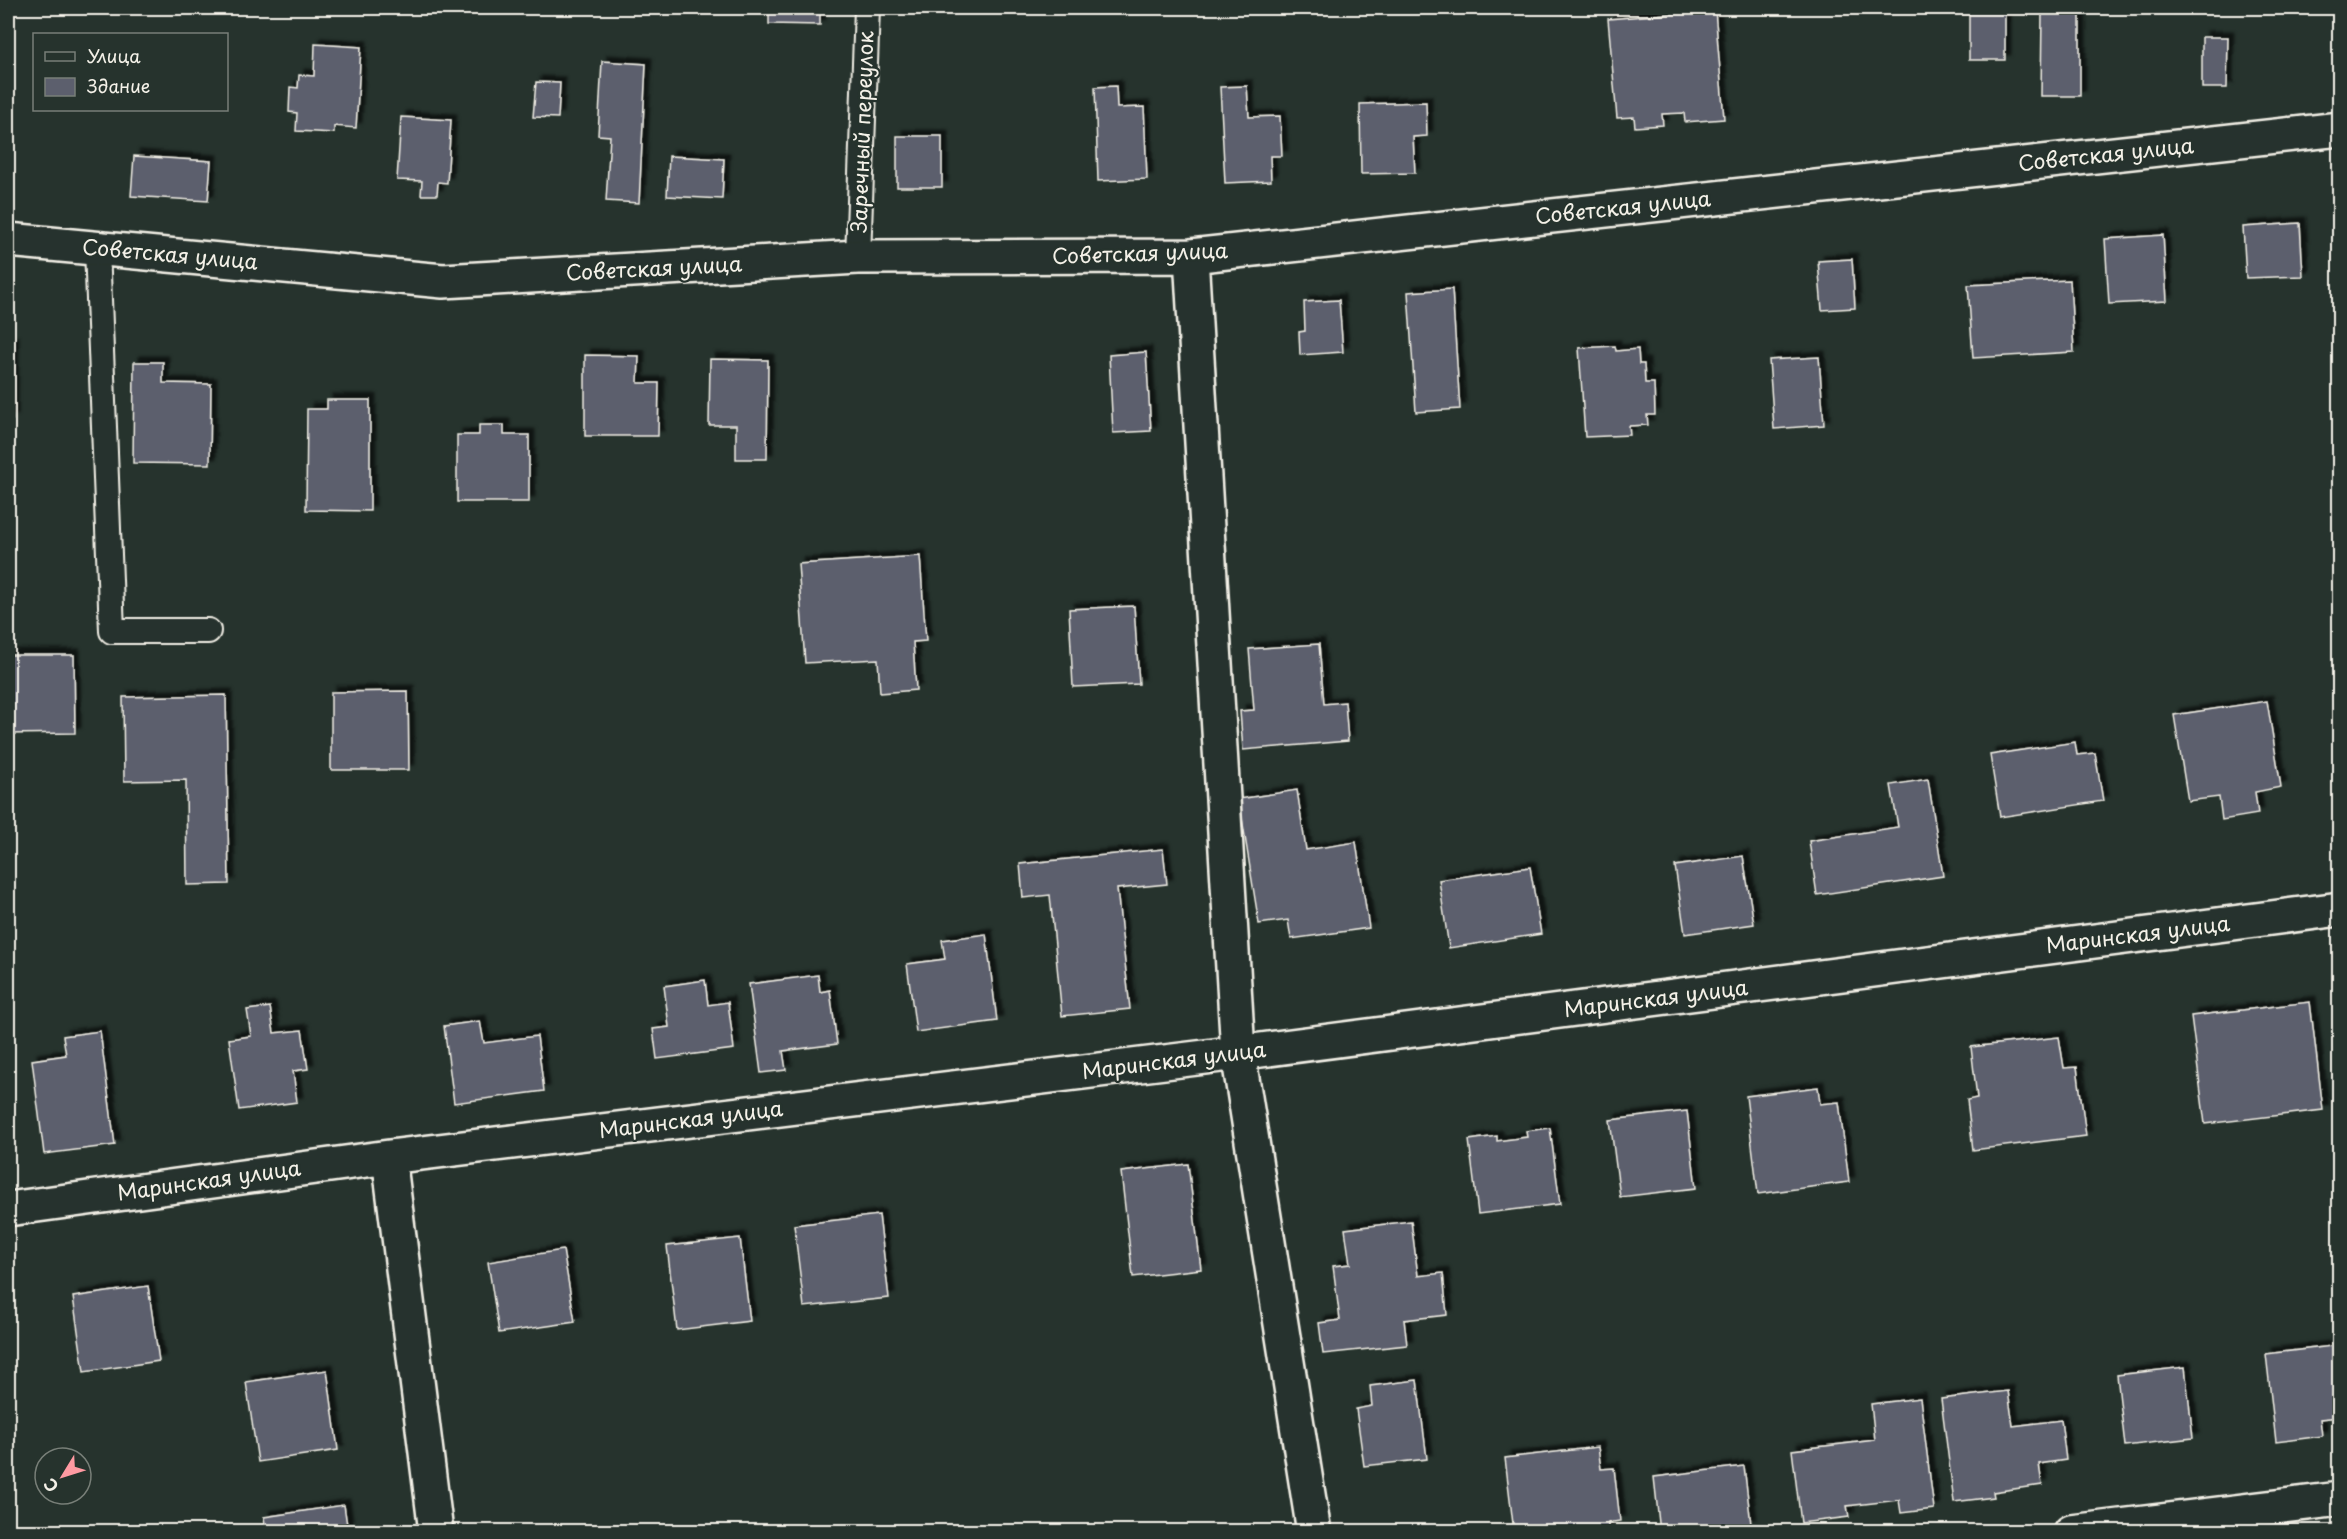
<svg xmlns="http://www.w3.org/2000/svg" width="2347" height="1539" font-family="'Playpen Sans',sans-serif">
  <defs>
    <filter id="shadow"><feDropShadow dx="5.5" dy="-5.5" stdDeviation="1.5" flood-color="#0009"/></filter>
  </defs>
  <rect width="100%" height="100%" fill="#26332d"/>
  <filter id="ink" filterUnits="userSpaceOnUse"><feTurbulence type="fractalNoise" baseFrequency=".0167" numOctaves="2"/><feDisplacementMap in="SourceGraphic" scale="12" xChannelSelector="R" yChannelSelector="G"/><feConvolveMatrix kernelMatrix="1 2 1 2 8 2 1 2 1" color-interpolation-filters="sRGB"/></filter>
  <g filter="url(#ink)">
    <path fill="#5c5f6d" stroke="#f4f1e8" stroke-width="1.5" filter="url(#shadow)" d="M769,8h51v17l-51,-1z
      M1938,8h67v52h-36v-46l-31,1z
      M1715,10l9,109 -39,3 -1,-9 -22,1 1,11 -28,2 -1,-10 -17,1 -9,-99z
      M2042,12l38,1v83h-39z
      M2202,37h26l-1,51h-25z
      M315,44l46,3 -5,81 -22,-2v7l-38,-2 1,-18 -8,-1 1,-25 8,1 1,-13 15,1z
      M602,61l44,3 -7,139 -33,-2 4,-65 -12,-1z
      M536,82l24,1 -2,35 -25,-1z
      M1116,86l1,22 27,-1 3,72 -49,2 -3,-94z
      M1247,86l2,31 31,-1 2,40h-12l1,25 -46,2 -5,-96z
      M1426,102l1,34 -14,1 2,36 -54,1 -1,-70z
      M401,117l50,3 -4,63 -9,-1 -1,13h-16l1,-14 -25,-1z
      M897,136h45v51h-45z
      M134,156l77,5 -3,40 -77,-5z
      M669,156l55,3 -2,40 -55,-3z
      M2300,223l3,53 -57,2 -3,-51z
      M2163,235l4,66 -58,3 -4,-65z
      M1852,259l3,49 -33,2 -4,-49z
      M2070,280l4,72 -101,6 -5,-73z
      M1452,289l8,120 -44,3 -8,-120z
      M1339,300l4,52 -43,3 -1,-23 6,-1 -1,-29z
      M8,343h5l-1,77h-4z
      M1615,346l1,5 22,-2 1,15h5l1,19h9l1,32h-8l1,10 -19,1 1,9 -45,2 -6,-89z
      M1146,352l5,79 -38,2 -4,-78z
      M585,355l54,1 -1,27h21l-1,53h-73z
      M1819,357l5,68 -50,4 -5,-69z
      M710,359l58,1 -1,99h-31v-34h-27z
      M134,362h29v21l48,1 -1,80 -77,-1z
      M327,400h43v111l-64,-1 1,-101h20z
      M479,425h25v10h25v67h-72v-67h22z
      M920,556l6,85 -13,1 3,48 -36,3 -2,-34 -73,4 -7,-99z
      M1134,606l5,78 -66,3 -4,-78z
      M1319,644l5,60 21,-2 3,39 -105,9 -3,-39 14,-1 -5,-61z
      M8,655h66l1,78 -67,1z
      M408,691l1,79h-78v-78z
      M226,695l3,189 -42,1 -1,-105 -62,1 -1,-84z
      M2267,701l14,86 -26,5 3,22 -36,6 -3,-23 -31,4 -14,-86z
      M2075,742l2,13 18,-2 8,48 -103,16 -10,-62z
      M1928,779l15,97 -126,19 -8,-54 89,-14 -7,-42z
      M1297,790l9,60 50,-8 13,86 -78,11 -3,-19 -29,4 -20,-125z
      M1163,849l4,35 -50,5 13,120 -68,7 -12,-121 -27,3 -3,-34z
      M1743,856l11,68 -69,10 -10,-68z
      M1530,867l11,67 -92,14 -10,-68z
      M986,934l11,87 -81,11 -9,-68 38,-5 -3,-19z
      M818,975l2,17 10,-2 7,54 -54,7 3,19 -25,3 -12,-89z
      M705,980l3,25 20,-3 6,47 -77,10 -4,-30 16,-2 -5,-41z
      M2310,1002l13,108 -118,14 -14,-108z
      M270,1007l4,26 28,-3 6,39 -15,2 4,31 -58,8 -10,-71 22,-3 -4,-26z
      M480,1021l4,22 53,-7 7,55 -90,12 -10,-77z
      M100,1031l15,114 -71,9 -12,-94 34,-5 -3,-19z
      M2059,1037l5,31 13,-1 9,69 -113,14 -6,-50 10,-2 -6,-51z
      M1818,1087l2,17 19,-2 10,80 -91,12 -12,-98z
      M1687,1111l9,77 -76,9 -10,-77z
      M1550,1128l10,76 -82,10 -9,-74 28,-4v5l30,-4 -1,-6z
      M1188,1164l13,105 -68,8 -12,-105z
      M879,1215l10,83 -85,9 -10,-82z
      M1411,1221l7,55 25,-3 4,42 -43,5 3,25 -84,9 -4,-31 21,-3 -7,-54 17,-2 -5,-35z
      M740,1238l10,83 -73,9 -10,-84z
      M563,1250l12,72 -76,11 -11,-71z
      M148,1286l11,75 -75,11 -11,-75z
      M2340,1345v72l-20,2 2,17 -46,6 -10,-88z
      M2185,1367l8,71 -68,8 -8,-71z
      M327,1370l11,80 -80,12 -12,-80z
      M1417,1380l10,79 -63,7 -8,-57 16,-3 -2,-20z
      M2008,1391l5,35 48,-6 5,40 -27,4 3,21 -49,7 1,5 -40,5 -13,-103z
      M1920,1398l14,111 -33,4 -2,-13 -52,6 2,11 -48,6 -9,-73 83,-10 -4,-36z
      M1598,1447l3,22 13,-1 6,53 -12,2v9h-94l-9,-74z
      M1744,1466l7,58 -39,4v4h-52l-6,-55z
      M344,1505l4,27h-82l-2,-15z"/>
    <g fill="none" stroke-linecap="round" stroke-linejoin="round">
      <defs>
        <path id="lane" d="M97,248l15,383h96
          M858,257l9,-249"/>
        <path id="street" d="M8,240l435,41 415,-24 333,-1 1149,-127
          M1191,256l47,797 76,479
          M389,1157l47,375
          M8,1209l381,-52 849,-104 1102,-144
          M2071,1532l269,-33"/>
      </defs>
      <use href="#lane" stroke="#f4f1e8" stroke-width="28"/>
      <use href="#street" stroke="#f4f1e8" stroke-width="38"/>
      <use href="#lane" stroke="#26332d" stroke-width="24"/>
      <use href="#street" stroke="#26332d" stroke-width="33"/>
    </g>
  </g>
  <g text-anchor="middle" stroke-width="4.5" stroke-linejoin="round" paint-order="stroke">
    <g font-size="21" fill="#f4f1e8" stroke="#26332d">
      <text transform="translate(863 132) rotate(-88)" y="7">Заречный переулок</text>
      <text transform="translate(2106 155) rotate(-6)" y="7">Советская улица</text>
      <text transform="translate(1623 208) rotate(-6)" y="7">Советская улица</text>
      <text transform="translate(1140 254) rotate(-2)" y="7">Советская улица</text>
      <text transform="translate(170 255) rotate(5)" y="7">Советская улица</text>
      <text transform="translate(654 269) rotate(-3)" y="7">Советская улица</text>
      <text transform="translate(2138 935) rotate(-7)" y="7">Маринская улица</text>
      <text transform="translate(1656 999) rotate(-7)" y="7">Маринская улица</text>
      <text transform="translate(1174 1061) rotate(-7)" y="7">Маринская улица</text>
      <text transform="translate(691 1120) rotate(-7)" y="7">Маринская улица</text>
      <text transform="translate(209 1181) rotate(-8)" y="7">Маринская улица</text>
    </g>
  </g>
  <rect width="2347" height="1539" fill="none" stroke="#26332d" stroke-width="30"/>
  <rect x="15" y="15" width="2317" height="1509" fill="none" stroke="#f4f1e8" stroke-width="2" filter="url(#ink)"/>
  <rect x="33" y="33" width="195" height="78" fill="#26332d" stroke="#787f78" stroke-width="1.5"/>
  <rect x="45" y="52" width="30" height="9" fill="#26332d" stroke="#787f78" stroke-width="1.5"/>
  <text x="87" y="63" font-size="18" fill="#f4f1e8">Улица</text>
  <rect x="45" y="78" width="30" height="18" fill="#5c5f6d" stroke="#787f78" stroke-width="1.5"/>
  <text x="87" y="93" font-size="18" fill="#f4f1e8">Здание</text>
  <g transform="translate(63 1476) rotate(232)"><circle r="28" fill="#26332d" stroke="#787f78" stroke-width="1.5"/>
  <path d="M0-4.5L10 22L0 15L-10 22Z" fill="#ff9aa2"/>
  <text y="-9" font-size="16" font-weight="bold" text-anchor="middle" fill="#f4f1e8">С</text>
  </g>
</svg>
